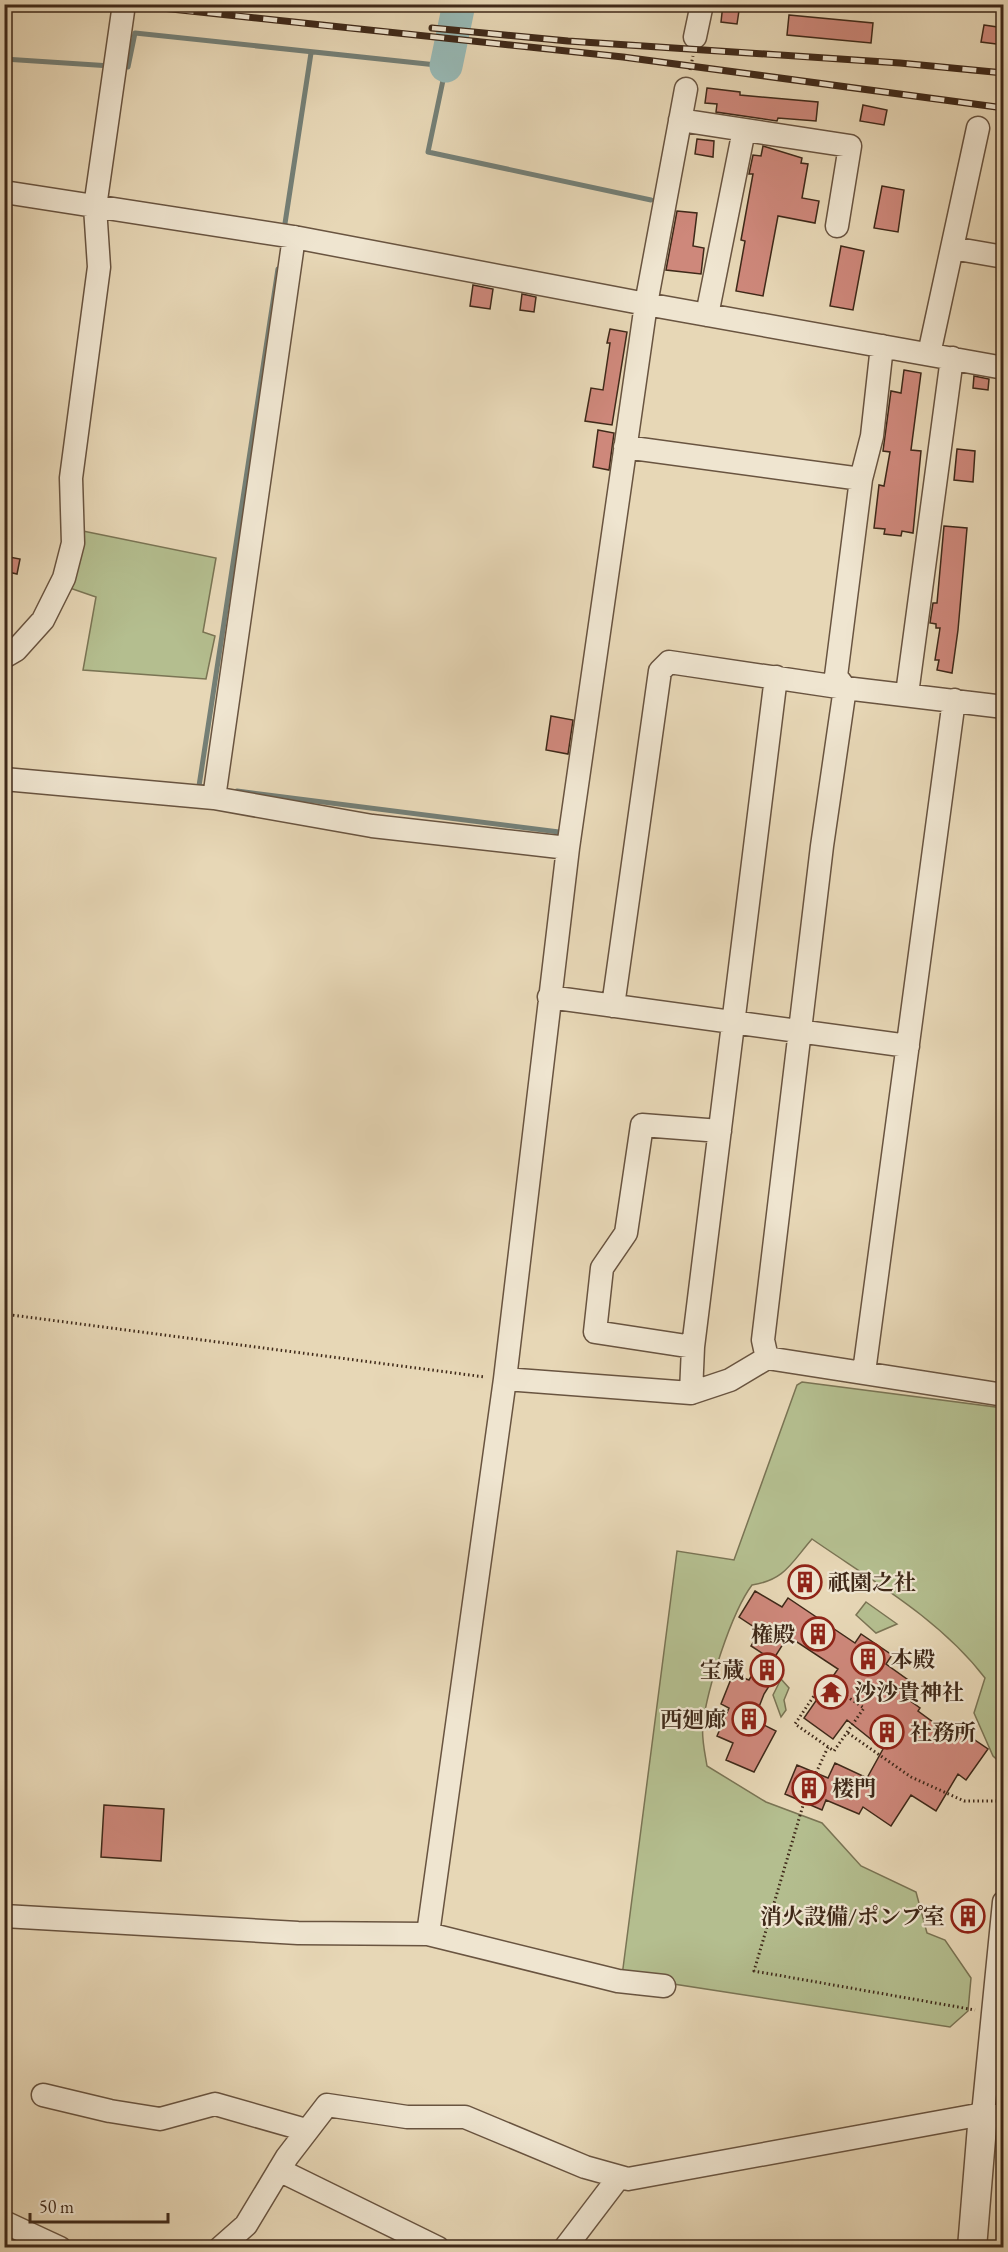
<svg xmlns="http://www.w3.org/2000/svg" width="1008" height="2252" font-family="'EB Garamond','Noto Serif JP',serif">
  <rect width="100%" height="100%" fill="#e7d7b6"/>
  <filter id="stains"><feTurbulence type="fractalNoise" baseFrequency=".00333" numOctaves="4"/><feColorMatrix values="0 0 0 0 .2 0 0 0 0 .09 0 0 0 0 .02 0 0 0 .5 -.17"/></filter>
  <radialGradient id="worn" r=".72"><stop offset=".6" stop-color="#630" stop-opacity="0"/><stop offset="1" stop-color="#630" stop-opacity=".3"/></radialGradient>
  <path fill="#b4be8f" stroke="#7a7454" stroke-width="1.5" d="M78,530l138,28 -13,74 12,4 -9,43 -123,-9 13,-73 -32,-11z
    M802,1382l201,26v357l-10,-9 -19,-43 11,-35c-45,-59 -114,-98 -173,-139 -21,24 -27,41 -60,46 -21,28 -45,105 -49,139 -2,13 2,29 4,42l59,36 56,21 39,43 55,26 11,41 18,7 26,38 -3,33 -18,16 -328,-51 55,-425 57,9 63,-175z
    M866,1602l31,22 -21,9 -20,-18z
    M781,1679l8,9 -5,12 2,10 -5,7 -8,-22z"/>
  <g fill="none" stroke-linecap="round" stroke-linejoin="round">
    <path stroke="#747f76" stroke-width="5" d="M4,59l107,7
      M120,66l8,1 7,-34 311,33 -18,86 223,48
      M284,230l27,-177
      M203,787l-4,-1 79,-517
      M237,791l322,41"/>
    <path stroke="#97b8b4" stroke-width="33" d="M446,66l13,-62"/>
  </g>
  <path fill="#ce887b" stroke="#3f2919" stroke-width="1.5" d="M723,4h17l-3,20 -16,-2z
    M789,15l84,8 -2,20 -84,-8z
    M984,25l20,3v17l-23,-3z
    M707,88l33,4v3l78,7 -2,19 -38,-3 -1,3 -61,-9 1,-8 -12,-1z
    M863,105l24,5 -3,15 -24,-4z
    M697,139l17,2 -1,16 -18,-3z
    M763,146l39,12 -1,5 7,1 -6,34 17,3 -4,22 -37,-7 -15,80 -27,-5 9,-50 -4,-1 12,-66h-4l4,-19 8,1z
    M882,186l22,4 -6,42 -24,-4z
    M677,211l20,2 -4,33 11,2 -3,26 -35,-4z
    M841,246l23,5 -11,59 -23,-4z
    M473,285l20,4 -3,20 -20,-3z
    M522,294l14,3 -2,15 -14,-2z
    M610,329l17,3 -15,93 -27,-4 6,-33 12,2 7,-47h-3z
    M904,370l17,3 -10,77 10,1 -8,82 -11,-2 -1,5 -17,-2 1,-5 -11,-1 5,-43 5,1 6,-34 -7,-1 8,-60 10,2z
    M974,376l15,3 -1,11 -15,-2z
    M598,430l16,3 -5,37 -16,-3z
    M957,449l18,2 -2,31 -19,-2z
    M944,526l23,2 -9,102 -6,43 -15,-3 2,-10h-4l5,-32h-4v-4l-6,-1 3,-20h4z
    M4,556l16,3 -3,15 -13,-3z
    M551,716l22,4 -5,34 -22,-4z
    M755,1591l27,16 6,-9 67,45 6,-9 31,21 -6,9 32,23 -9,13 11,8 -2,3 26,19 12,6 4,-6 28,19 -22,31 -8,-6 -22,37 -25,-16 -20,31 -28,-19 -4,7 -33,-14 -4,10 -37,-16 12,-29 31,13 7,-15 32,15 16,-29 -36,-29 -14,19 -29,-21 34,-49 -50,-33 -15,24 -22,-14 9,-15 -21,-14z
    M764,1656l17,11 -17,27 -10,26 22,11 -22,41 -28,-12 7,-17 -16,-7 12,-28 -8,-4 12,-30 16,6z
    M104,1805l60,4 -3,52 -60,-4z"/>
  <g fill="none" stroke-linecap="round" stroke-linejoin="round">
    <defs>
      <path id="minor" d="M695,37l7,-33
        M680,120l170,26 -13,80
        M4,192l290,45 352,67 358,64
        M952,248l52,9
        M707,315l37,-185
        M929,354l49,-226
        M625,447l236,32
        M4,657l12,-7 27,-30 21,-42 9,-35 -2,-65 28,-211 -4,-60 29,-203
        M907,694l45,-336
        M4,779l210,19 158,28 196,22
        M214,798l80,-561
        M549,997l359,49
        M613,1006l47,-335 9,-9 176,26 159,19
        M693,1347l-98,-15 7,-64 24,-35 16,-108 78,6
        M767,1358l-4,-18 59,-494 23,-158 -9,-12 25,-197 11,-43 10,-90
        M864,1372l90,-672
        M505,1379l186,14 39,-13 37,-22 237,37
        M691,1393l2,-46 83,-670
        M4,1916l294,17 130,1 190,47 46,5
        M428,1934l77,-555 63,-531 78,-544 40,-215
        M43,2095l67,16 50,8 55,-15 91,26
        M983,2114l21,-212
        M279,2170l159,78
        M4,2222l56,26
        M220,2248l26,-23 41,-68 40,-52 80,12h58l120,50 43,12 355,-65 21,3
        M565,2248l54,-71"/>
      <path id="tertiary" d="M972,2248l11,-134"/>
    </defs>
    <use href="#minor" stroke="#695440" stroke-width="25"/>
    <use href="#tertiary" stroke="#695440" stroke-width="31"/>
    <path stroke="#3f2919" stroke-width="3" stroke-dasharray="1.5 3" stroke-linecap="butt" d="M690,70l3,-14
      M4,1314l481,63
      M824,1681l40,27 -30,43 -39,-27z
      M848,1733l63,44 53,24h40
      M816,1773l12,-26
      M804,1802l-50,169 221,39"/>
    <use href="#minor" stroke="#efe5d0" stroke-width="22"/>
    <use href="#tertiary" stroke="#efe5d0" stroke-width="28"/>
    <defs>
      <path id="rail" d="M124,4l499,53 381,51
        M432,28l136,13 332,22 104,10"/>
    </defs>
    <use href="#rail" stroke="#3f2919" stroke-width="7"/>
    <use href="#rail" stroke="#efe5d0" stroke-width="4.5" stroke-dasharray="14" stroke-linecap="butt"/>
  </g>
  <defs>
    <symbol id="building-ring" viewBox="-11 -11 22 22"><circle r="9.5" fill="#efe5d0" stroke="#8f2418" stroke-width="1.5"/><path d="M-4-6H4V6H1V3H-1V6H-4ZM-2.5-4.3h1.7v1.8h-1.7ZM.8-4.3h1.7v1.8H.8ZM-2.5-1h1.7V.8h-1.7ZM.8-1h1.7V.8H.8Z" fill="#8f2418"/></symbol>
    <symbol id="temple-ring" viewBox="-11 -11 22 22"><circle r="9.5" fill="#efe5d0" stroke="#8f2418" stroke-width="1.5"/><path d="M0-6L5-2H3V0L6.5 2.5H4V6H1.5V3h-3V6H-4V2.5H-6.5L-3 0V-2H-5Z" fill="#8f2418"/></symbol>
  </defs>
  <g fill-rule="evenodd">
    <use href="#building-ring" x="786" y="1563" width="38" height="38"/>
    <use href="#building-ring" x="799" y="1615" width="38" height="38"/>
    <use href="#building-ring" x="849" y="1640" width="38" height="38"/>
    <use href="#building-ring" x="748" y="1651" width="38" height="38"/>
    <use href="#temple-ring" x="812" y="1673" width="38" height="38"/>
    <use href="#building-ring" x="730" y="1700" width="38" height="38"/>
    <use href="#building-ring" x="868" y="1713" width="38" height="38"/>
    <use href="#building-ring" x="790" y="1769" width="38" height="38"/>
    <use href="#building-ring" x="949" y="1897" width="38" height="38"/>
  </g>
  <g text-anchor="middle" stroke-width="4.5" stroke-linejoin="round" paint-order="stroke">
    <g font-size="22" font-weight="bold" fill="#3f2919" stroke="#efe5d0" text-anchor="start">
      <text x="828" y="1590">祇園之社</text>
      <text x="795" y="1642" text-anchor="end">権殿</text>
      <text x="891" y="1667">本殿</text>
      <text x="744" y="1678" text-anchor="end">宝蔵</text>
      <text x="854" y="1700">沙沙貴神社</text>
      <text x="726" y="1727" text-anchor="end">西廻廊</text>
      <text x="910" y="1740">社務所</text>
      <text x="832" y="1796">楼門</text>
      <text x="945" y="1924" text-anchor="end">消火設備/ポンプ室</text>
    </g>
  </g>
  <rect width="1008" height="2252" fill="none" stroke="#e7d7b6" stroke-width="24"/>
  <rect x="6" y="6" width="996" height="2240" fill="none" stroke="#3f2919" stroke-width="3"/>
  <rect x="12" y="12" width="984" height="2228" fill="none" stroke="#3f2919" stroke-width="1.5"/>
  <path d="M30 2213v9h138v-9" fill="none" stroke="#3f2919" stroke-width="3"/>
  <text x="39" y="2213" font-size="18" fill="#3f2919" stroke="#efe5d0" stroke-width="4.5" paint-order="stroke">50 m</text>
  <rect width="100%" height="100%" filter="url(#stains)"/>
  <rect width="100%" height="100%" fill="url(#worn)"/>
</svg>
